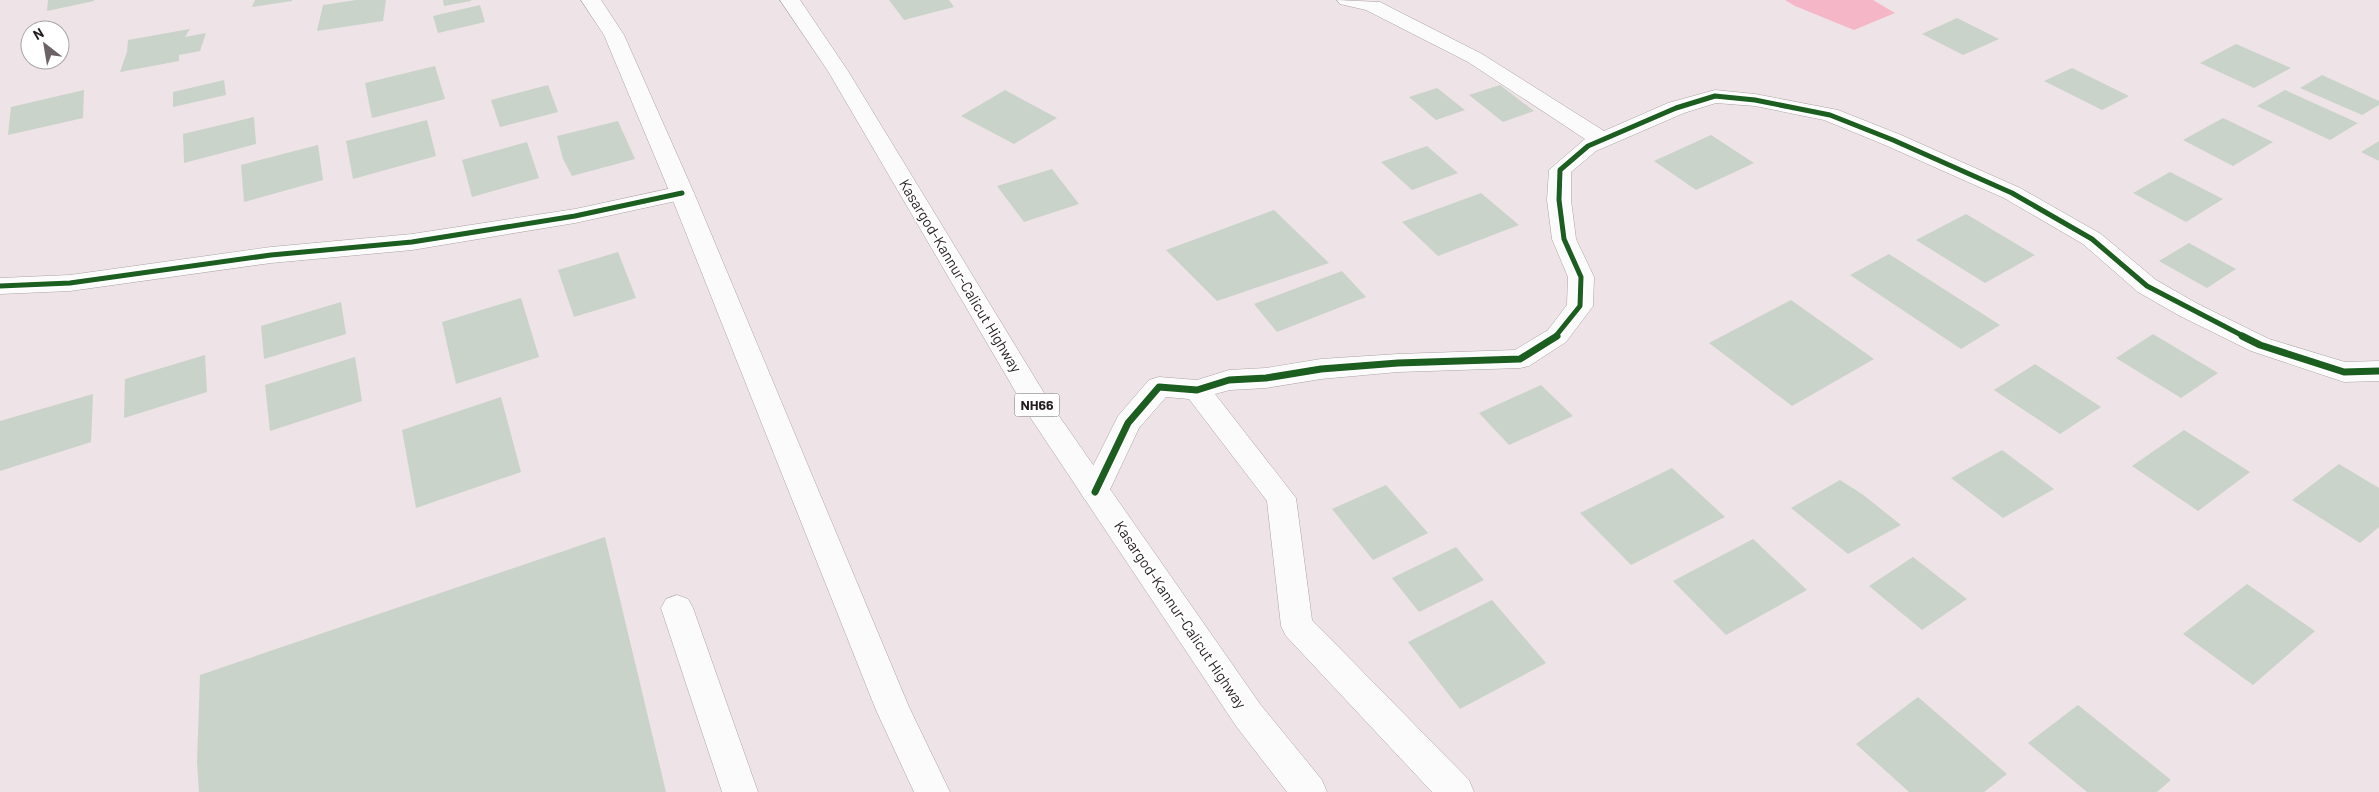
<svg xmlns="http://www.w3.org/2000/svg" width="2379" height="792" font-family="Barlow,sans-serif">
  <rect width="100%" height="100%" fill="#eee3e6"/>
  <path fill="#f5b6c8" d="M1785,0h88l22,13 -41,17 -59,-24z"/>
  <path fill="#c9d3ca" d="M48,0h46v1l-47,10z
    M255,0h37v1l-40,6z
    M356,0h30l-3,21 -66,10 6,-26z
    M443,0h28v1l-27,5z
    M889,0h60l5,7 -50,13z
    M480,5l5,17 -47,11 -5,-17z
    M1957,18l42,21 -36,16 -41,-21z
    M190,29l-5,8 21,-4 -6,18 -21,4v6l-59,11 7,-20 1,-12z
    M2236,44l55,24 -37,20 -54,-25z
    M435,66l10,33 -73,19 -7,-35z
    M2072,68l57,28 -27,14 -58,-29z
    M2322,75l57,26v4l-17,10 -62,-27z
    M224,80l2,15 -53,12v-15z
    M548,85l10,27 -58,15 -9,-27z
    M1500,85l34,26 -31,11 -34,-27z
    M1437,88l28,22 -29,10 -27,-23z
    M84,90l-1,28 -75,17 3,-28z
    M1005,90l52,28 -43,26 -53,-28z
    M2285,90l73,33 -28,17 -73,-34z
    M254,117l2,27 -72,19 -1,-29z
    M2223,118l50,24 -40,24 -50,-26z
    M427,120l9,36 -83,23 -7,-38z
    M618,121l17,38 -63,17 -9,-17 -6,-23z
    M1711,135l43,28 -58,27 -42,-29z
    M2379,141v20l-18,-9z
    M527,142l12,36 -67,19 -10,-37z
    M318,145l5,35 -79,22 -3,-37z
    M1427,146l31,27 -46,17 -31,-28z
    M1052,169l27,35 -55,18 -27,-36z
    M2170,172l53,27 -37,23 -53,-29z
    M1481,193l38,32 -81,31 -36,-34z
    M1274,210l55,53 -112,38 -51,-51z
    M1966,214l69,41 -50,28 -69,-43z
    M2189,243l47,26 -29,19 -48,-27z
    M618,252l18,46 -62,19 -16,-47z
    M1889,254l111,71 -39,24 -111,-74z
    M1342,271l24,26 -89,35 -23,-28z
    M521,298l18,59 -83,27 -14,-62z
    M1791,300l83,59 -82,47 -83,-63z
    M341,302l5,32 -82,25 -3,-33z
    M2153,334l65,39 -37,25 -65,-40z
    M205,355l2,37 -83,26 1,-39z
    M355,357l7,44 -92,30 -5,-46z
    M2035,364l66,43 -41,27 -66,-44z
    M1541,385l32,31 -64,29 -30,-32z
    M93,394l-2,48 -91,29v-50z
    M501,397l20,75 -105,36 -14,-78z
    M2184,430l66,42 -52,39 -66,-45z
    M2002,450l52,39 -51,29 -52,-40z
    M2339,464l40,24v39l-19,16 -68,-43z
    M1672,468l53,49 -94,48 -51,-52z
    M1840,480l22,14 39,31 -53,29 -57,-46z
    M1386,485l42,48 -55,27 -41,-51z
    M605,537l61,255h-467l-2,-30 3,-87z
    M1753,539l54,51 -81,45 -53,-54z
    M1456,547l28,33 -65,32 -27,-34z
    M1913,557l54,42 -45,31 -53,-44z
    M2247,584l68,47 -62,54 -70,-51z
    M1492,600l54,63 -86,46 -52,-67z
    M1918,697l89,77 -23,18h-75l-53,-48z
    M2078,705l93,75 -14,12h-70l-59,-49z"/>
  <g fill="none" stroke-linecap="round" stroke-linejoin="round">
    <defs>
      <path id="street" d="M1337,0l43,2 102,52 122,77 64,-28 47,-13 40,4 83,16 63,25 119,53 81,46 55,46 42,24 71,35 76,23 34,-1v20l-35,1 -93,-31 -71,-35 -42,-24 -55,-48 -79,-46 -119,-53 -61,-25 -69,-14 -39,-3 -32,10 -88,38 -25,21v28l5,39 18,38 -1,29 -27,36 -37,24 -9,2 -122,4 -77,7 -55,9 -36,2 -15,4 81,104 16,122 157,160 5,12h-42l-146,-156 -5,-10 -14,-125 -78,-102 -23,-2 -27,31 -34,72 -10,3 -10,-3 -5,-8 38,-76 31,-36 10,-3 38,3 32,-10 37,-2 55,-9 77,-5 117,-4 33,-20 19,-25 1,-28 -16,-38 -5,-39 2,-30 36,-31 -117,-77 -102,-52 -26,-6z
        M682,186l8,2 4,5 -4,5 -115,25 -163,27 -141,13 -201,28 -70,3v-16l70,-3 201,-28 141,-13 163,-25z
        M677,595l11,4 5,9 65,184h-36l-61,-184 5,-9z"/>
      <path id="highway" d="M581,0h20l23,35 70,158 215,514 41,85h-36l-38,-82 -206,-517 -66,-158z
        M780,0h20l48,71 204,335 208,298 62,76 5,12h-40l-51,-66 -204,-306 -204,-349z"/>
    </defs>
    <use href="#street" stroke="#aba3a5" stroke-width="1"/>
    <use href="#highway" stroke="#aba3a5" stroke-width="1"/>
    <use href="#street" fill="#fcfbfb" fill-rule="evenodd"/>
    <use href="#highway" fill="#fcfbfb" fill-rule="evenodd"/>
    <defs>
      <path id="cycleway-far1" d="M0,286l70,-3 201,-28 141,-13 163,-26 107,-23
        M1555,337l25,-31 1,-29 -17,-38 -5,-39 1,-30 28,-24 88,-38 39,-12 40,4 75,15 63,25 119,53 80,46 55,47 98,51"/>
      <path id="cycleway" d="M2242,336l18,9 84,27 35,-1
        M1095,492l33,-69 31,-36 38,3 32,-10 37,-2 55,-9 77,-6 122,-4 37,-23"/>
    </defs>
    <use href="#cycleway-far1" stroke="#fff" stroke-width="8"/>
    <use href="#cycleway" stroke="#fff" stroke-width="10"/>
    <use href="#cycleway-far1" stroke="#1b5e20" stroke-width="5"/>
    <use href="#cycleway" stroke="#1b5e20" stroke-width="7"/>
  </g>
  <g text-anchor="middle" stroke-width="4" stroke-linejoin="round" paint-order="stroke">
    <rect fill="#fff" stroke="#656162" stroke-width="1" x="1014.5" y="393.5" width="45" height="23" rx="4"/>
    <g font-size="14" font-weight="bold" fill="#231d1e">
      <text x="1037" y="410">NH66</text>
    </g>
    <g font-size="15" fill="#231d1e" stroke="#fff">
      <text transform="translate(960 276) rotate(59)" y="5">Kasargod-Kannur-Calicut Highway</text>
      <text transform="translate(1180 615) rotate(56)" y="5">Kasargod-Kannur-Calicut Highway</text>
    </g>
  </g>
  <g transform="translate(45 45) rotate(329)"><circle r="24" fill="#ffffff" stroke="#a7a5a5"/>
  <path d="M0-4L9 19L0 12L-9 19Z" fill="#6a6264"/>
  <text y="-8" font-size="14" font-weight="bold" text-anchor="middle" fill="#231d1e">N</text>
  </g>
</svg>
